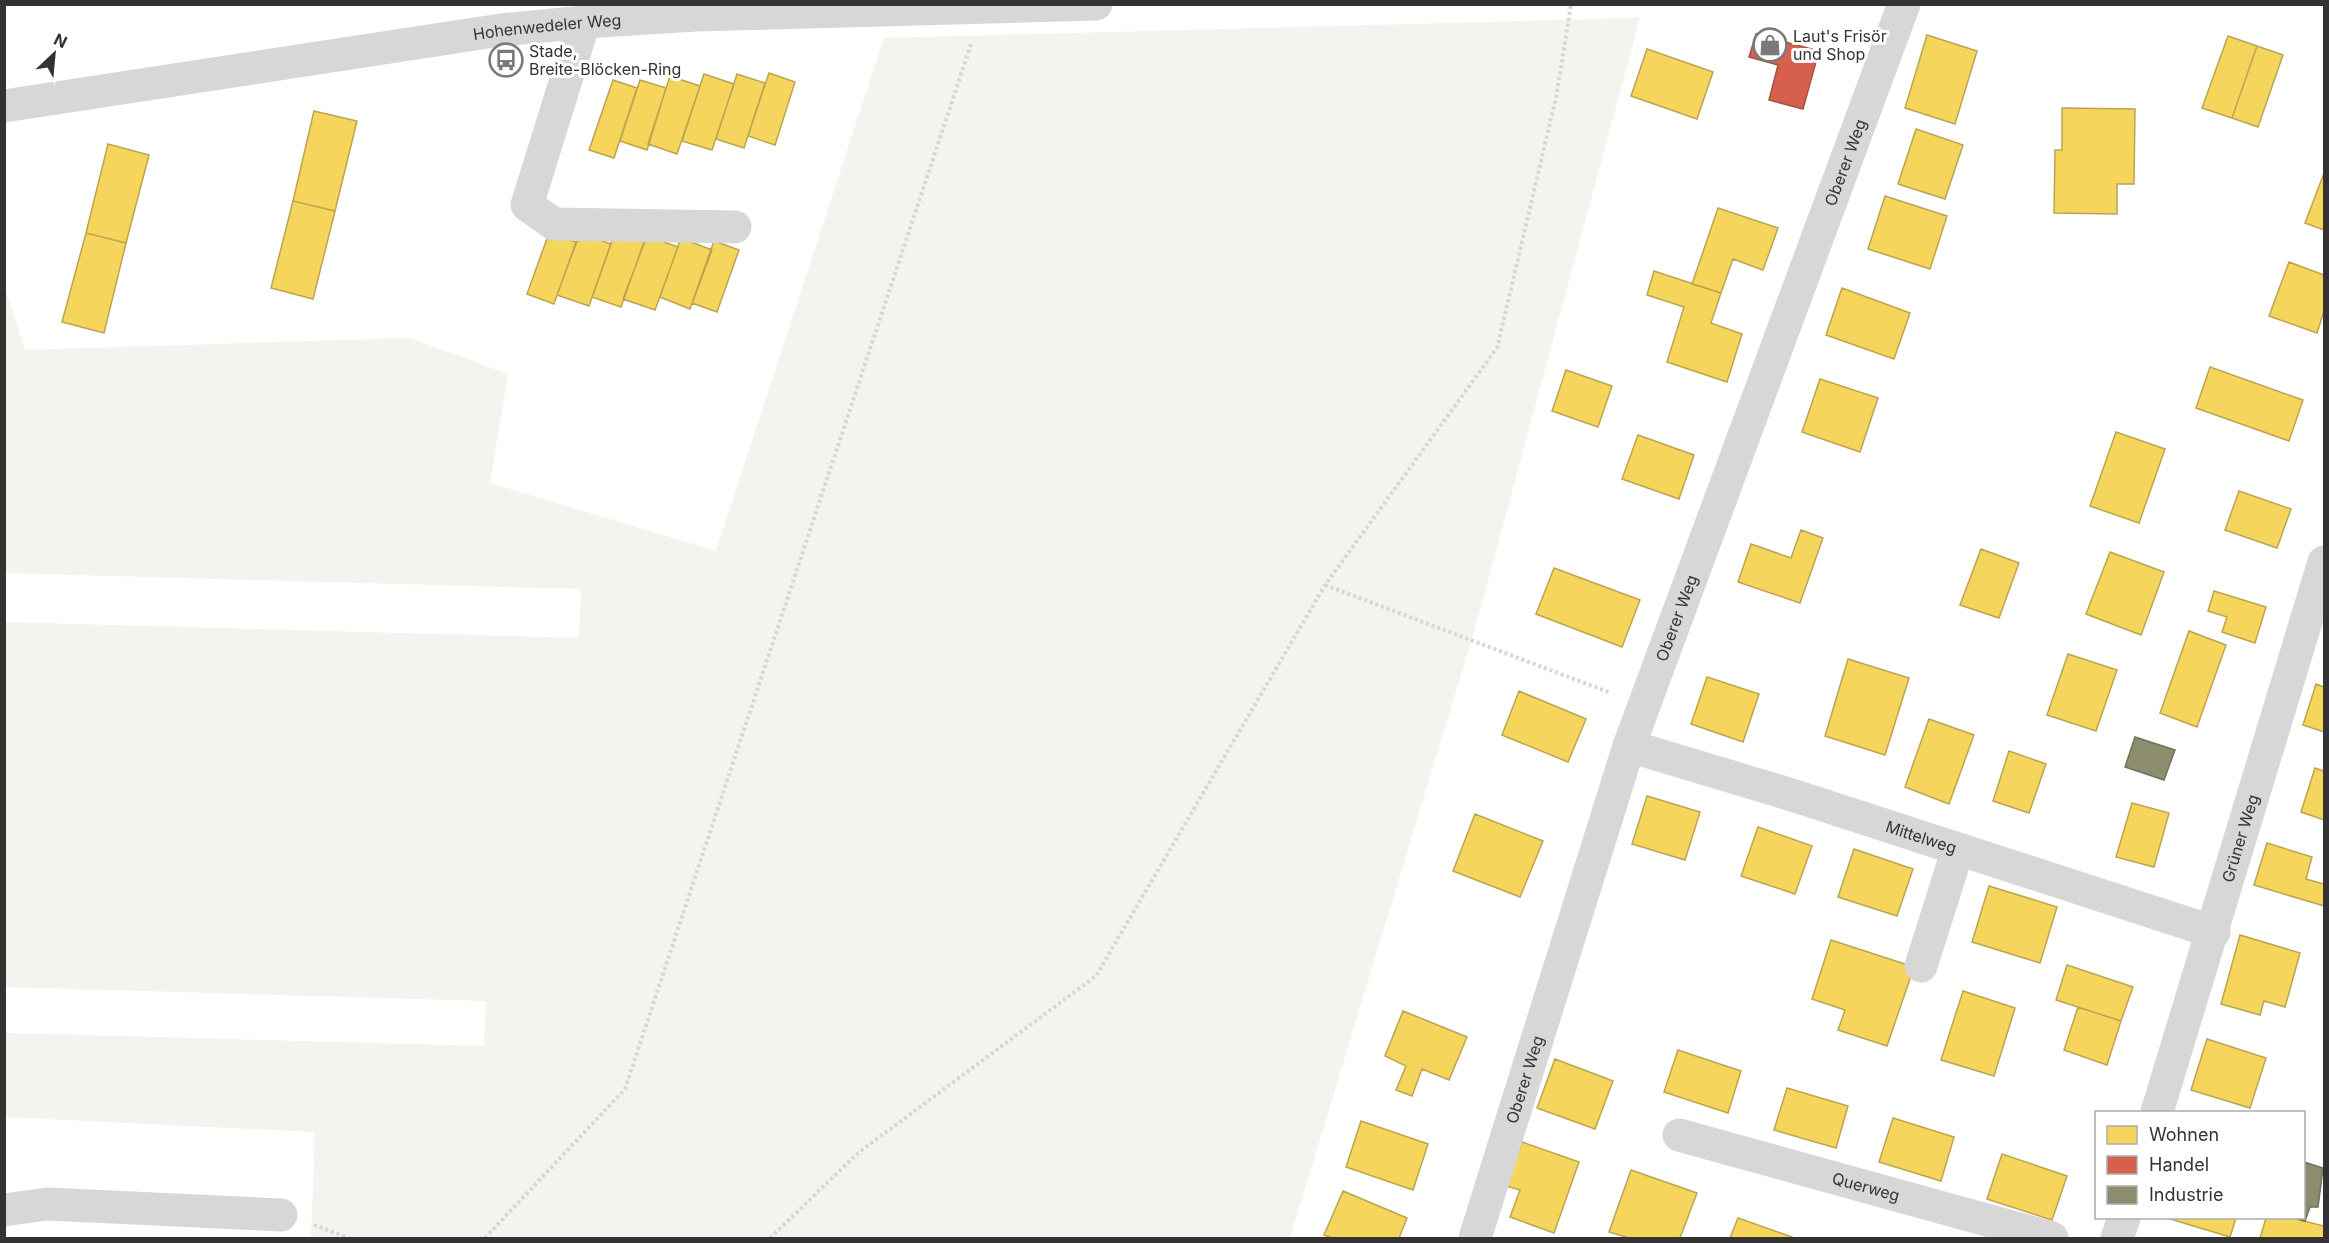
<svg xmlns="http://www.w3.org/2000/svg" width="2329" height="1243" font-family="Inter,sans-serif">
  <rect width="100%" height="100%" fill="#fff"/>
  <path fill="#f1f5ed" d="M1640,18l-164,607 -186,613h-979l4,-106 -310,-15v-84l479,13 2,-45 -481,-14v-365l574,16 2,-49 -576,-16v-285l20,62 385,-12 98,36 -18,109 226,68 168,-513z"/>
  <path fill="#f6d55c" stroke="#bca450" stroke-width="1.5" d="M1927,35l50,16 -22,73 -50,-16z
    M2228,36l29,10 -25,72 -30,-10z
    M2257,46l26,9 -25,72 -26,-9z
    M1647,49l66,23 -16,47 -66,-23z
    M769,73l26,9 -20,63 -27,-9z
    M704,74l30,10 -22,66 -30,-9z
    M737,74l28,9 -21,65 -28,-9z
    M670,76l30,10 -23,68 -29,-10z
    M613,80l24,8 -23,70 -25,-8z
    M640,80l26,8 -19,62 -27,-9z
    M2062,108l73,1 -1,75h-17v30l-63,-1 1,-63h7z
    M314,111l43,10 -22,90 -42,-10z
    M1916,129l47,16 -18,54 -47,-15z
    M108,144l41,11 -23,88 -40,-10z
    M2324,173v57l-19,-7z
    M1885,196l62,20 -17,53 -62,-20z
    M293,201l42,10 -22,88 -42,-11z
    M1718,208l60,20 -15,42 -30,-11 -12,34 -29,-9z
    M615,232l29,10 -23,65 -29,-10z
    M86,233l40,10 -22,90 -42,-11z
    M549,233l27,9 -22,62 -27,-10z
    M580,233l31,11 -22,62 -32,-11z
    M647,236l31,11 -23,63 -32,-11z
    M681,238l31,12 -22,59 -30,-12z
    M714,241l25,9 -22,62 -25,-9z
    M2289,262l35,13v36l-7,22 -48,-17z
    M1654,271l67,22 -10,30 31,11 -15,48 -60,-20 17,-55 -37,-12z
    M1842,288l68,25 -16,46 -68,-24z
    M2210,367l93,33 -14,41 -93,-33z
    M1566,370l46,16 -14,41 -46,-16z
    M1820,379l58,19 -18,54 -58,-20z
    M2116,432l49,17 -26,74 -49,-17z
    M1638,435l56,20 -15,44 -57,-20z
    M2239,491l52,18 -14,39 -52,-18z
    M1801,530l22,8 -23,65 -62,-21 13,-38 40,14z
    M1981,549l38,14 -20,55 -39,-13z
    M2110,552l54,20 -23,63 -55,-21z
    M1554,568l86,32 -18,47 -86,-33z
    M2214,591l52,16 -11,36 -33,-11 5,-15 -19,-6z
    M2189,631l37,14 -29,82 -37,-14z
    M2068,654l49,16 -21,61 -49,-16z
    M1848,659l61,19 -24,77 -60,-19z
    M1707,677l52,17 -16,48 -52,-18z
    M2316,684l8,3v45l-21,-7z
    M1519,691l67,28 -18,43 -66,-27z
    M1929,719l45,16 -25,69 -44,-17z
    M2009,751l37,13 -17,49 -36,-12z
    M2315,768l9,3v49l-23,-8z
    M1647,796l53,16 -15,48 -53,-16z
    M2132,803l37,10 -15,54 -38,-10z
    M1475,814l68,27 -23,56 -67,-26z
    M1758,827l54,19 -17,48 -54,-18z
    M2267,843l45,14 -6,22 18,5v22l-70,-21z
    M1854,849l59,20 -16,47 -59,-19z
    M1989,886l68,21 -17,56 -68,-21z
    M2240,935l60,18 -15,54 -21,-6 -4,14 -39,-11z
    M1831,940l83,27 -27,79 -49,-16 7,-20 -33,-11z
    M2067,965l66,22 -12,34 -65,-21z
    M1963,991l52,17 -21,68 -53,-16z
    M2078,1007l43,14 -14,44 -43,-15z
    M1403,1011l64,26 -18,43 -27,-11 -10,27 -16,-6 10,-24 -21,-10z
    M2207,1039l59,19 -16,50 -59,-18z
    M1678,1050l63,21 -13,42 -64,-21z
    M1555,1059l58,22 -18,48 -58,-21z
    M1787,1088l61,18 -12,42 -62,-18z
    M1893,1118l61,19 -13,44 -62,-19z
    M1361,1121l67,23 -15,46 -67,-23z
    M1522,1142l57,20 -25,71 -44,-16 10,-27 -14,-4z
    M2002,1154l65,22 -15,44 -65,-21z
    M1631,1170l66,23 -17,45h-51l-20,-6z
    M1343,1191l64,27 -8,20h-67l-8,-3z
    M1738,1218l54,19v1h-62z
    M2167,1218h69l-6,19z
    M2266,1218h26l32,8v12h-64z"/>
  <path fill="#d6604d" stroke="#a55245" stroke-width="1.5" d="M1756,34l63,17 -16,58 -34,-9 9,-35 -29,-8z"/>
  <path fill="#8c8c6e" stroke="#71715c" stroke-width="1.5" d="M2135,737l40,13 -11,30 -39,-13z
    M2304,1162l19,6 -5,39h-8l-5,14 -11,-3h10z"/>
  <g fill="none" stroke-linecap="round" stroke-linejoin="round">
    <path stroke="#d6d6d6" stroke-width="4" stroke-dasharray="3 3" stroke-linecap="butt" d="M1325,585l286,108
      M314,1225l35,13
      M485,1238l140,-149 346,-1045
      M770,1238l88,-85 238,-177 229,-391 172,-237 60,-255 14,-89"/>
    <g stroke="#d7d7d7" stroke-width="33">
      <path d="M584,22l-57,183 27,19 181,3"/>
      <path id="s1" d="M4,106l497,-76 83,-8 112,-7 400,-11"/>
      <path id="s2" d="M1629,746l163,49 422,137"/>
      <path d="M1921,966l37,-117"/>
      <path id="s3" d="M2157,1112l167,-550"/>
      <path id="s4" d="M1679,1135l373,103"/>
      <path d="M4,1210l43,-6 234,11"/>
      <path id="s5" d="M1475,1238l154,-492 275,-742"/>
      <path d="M2117,1238l7,-20"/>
    </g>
  </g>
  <defs>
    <symbol id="shop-ring" viewBox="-11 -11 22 22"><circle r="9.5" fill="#fff" stroke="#7a7a7a" stroke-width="1.5"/><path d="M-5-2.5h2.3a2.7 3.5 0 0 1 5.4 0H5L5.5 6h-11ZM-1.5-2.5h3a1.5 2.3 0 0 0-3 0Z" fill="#7a7a7a"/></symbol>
    <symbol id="bus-ring" viewBox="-11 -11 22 22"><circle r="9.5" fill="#fff" stroke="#7a7a7a" stroke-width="1.5"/><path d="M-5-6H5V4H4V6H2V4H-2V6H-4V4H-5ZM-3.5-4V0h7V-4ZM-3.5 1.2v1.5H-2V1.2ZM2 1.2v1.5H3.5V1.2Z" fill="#7a7a7a"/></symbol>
  </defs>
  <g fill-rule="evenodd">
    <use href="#shop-ring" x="1751" y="26" width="38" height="38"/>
    <use href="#bus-ring" x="487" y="41" width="38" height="38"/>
  </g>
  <g text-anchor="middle" stroke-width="6" stroke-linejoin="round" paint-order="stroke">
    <g font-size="16" fill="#333" stroke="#fff">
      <text dy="6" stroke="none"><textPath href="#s1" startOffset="549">Hohenwedeler Weg</textPath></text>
      <text dy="6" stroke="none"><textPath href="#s5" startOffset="1138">Oberer Weg</textPath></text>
      <text dy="6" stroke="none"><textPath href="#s5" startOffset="652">Oberer Weg</textPath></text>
      <text dy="6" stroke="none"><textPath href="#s2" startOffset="306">Mittelweg</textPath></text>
      <text dy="6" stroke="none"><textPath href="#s3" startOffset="286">Grüner Weg</textPath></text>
      <text dy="6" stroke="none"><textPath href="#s5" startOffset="166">Oberer Weg</textPath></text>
      <text dy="6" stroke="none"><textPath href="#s4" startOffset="194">Querweg</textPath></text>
    </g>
    <g font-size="16" fill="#333" stroke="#fff" text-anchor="start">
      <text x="1793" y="42">Laut's Frisör<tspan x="1793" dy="18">und Shop</tspan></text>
      <text x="529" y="57">Stade,<tspan x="529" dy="18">Breite-Blöcken-Ring</tspan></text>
    </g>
  </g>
  <rect width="2329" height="1243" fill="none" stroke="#333333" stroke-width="12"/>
  <rect x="2095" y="1111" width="210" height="108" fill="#ffffff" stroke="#adadad" stroke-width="1.5"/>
  <rect x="2107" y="1126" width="30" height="18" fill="#f6d55c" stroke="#adadad" stroke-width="1.5"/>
  <text x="2149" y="1141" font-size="18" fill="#333333">Wohnen</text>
  <rect x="2107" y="1156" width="30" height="18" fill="#d6604d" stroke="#adadad" stroke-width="1.5"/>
  <text x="2149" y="1171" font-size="18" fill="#333333">Handel</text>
  <rect x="2107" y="1186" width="30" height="18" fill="#8c8c6e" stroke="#adadad" stroke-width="1.5"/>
  <text x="2149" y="1201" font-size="18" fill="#333333">Industrie</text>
  <g transform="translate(54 54) rotate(26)" stroke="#ffffff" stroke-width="4.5" paint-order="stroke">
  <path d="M0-4.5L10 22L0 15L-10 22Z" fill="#333333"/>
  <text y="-9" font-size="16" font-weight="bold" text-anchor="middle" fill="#333333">N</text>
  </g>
</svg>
